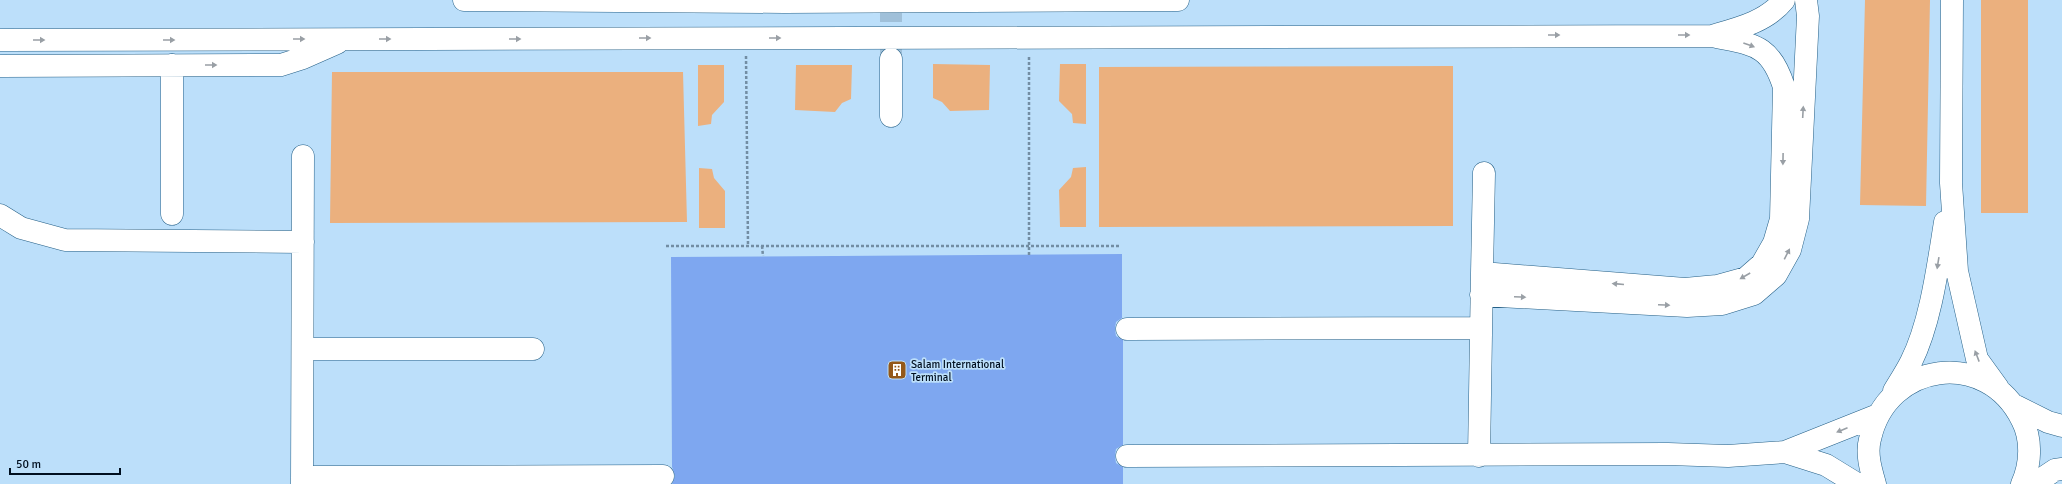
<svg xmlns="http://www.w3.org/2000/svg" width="2062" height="484" font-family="Signika,sans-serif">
  <rect width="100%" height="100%" fill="#bcdffa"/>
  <path fill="#ebb07e" d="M1865,0h65l-4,206 -66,-1z
    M1981,0h47v213h-47z
    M933,64l57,1 -1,45 -39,1 -8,-9 -9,-4z
    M1060,64h26v60l-13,-1 -1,-9 -13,-13z
    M698,65h26v37l-12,13 -1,9 -13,2z
    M796,65h56l-1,34 -9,4 -7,9 -40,-2z
    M1453,66v160l-354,1v-160z
    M332,72h351l4,150 -357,1z
    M1086,167v60h-26l-1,-37 12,-13 2,-9z
    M699,168l13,1 2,9 11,13v37h-26z"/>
  <path fill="#7ea7f0" d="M1122,254v64l-6,4 -1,7 1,7 7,4v105l-7,4 -1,7 1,7 7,4v17h-451l3,-8 -3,-9 -1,-210z"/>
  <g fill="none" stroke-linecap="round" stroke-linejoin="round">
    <path stroke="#a0c0d9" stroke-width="22" stroke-dasharray="22 11" stroke-linecap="butt" d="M891,0v57"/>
    <defs>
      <path id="minor" d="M464,0l320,2 394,-2
        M1952,0l-1,183 6,88 20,88 21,29
        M1715,35c25,-7 52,-14 69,-35
        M0,40l1712,-4c41,9 58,7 72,51l-3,132 -7,24 -12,21 -16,14 -29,8 -32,3 -203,-16 -3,183
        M172,65v149
        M0,66l281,-1 22,-7 34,-15
        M891,116v-57
        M0,215l21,13 44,12 238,2
        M1482,273l2,-100
        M1481,295l206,11 35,-2 32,-10 22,-19 14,-25 8,-31 10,-203 -2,-16
        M1127,329l354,-1
        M303,349h230
        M1894,391c6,-10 12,-19 17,-29 20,-40 27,-97 34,-140
        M2016,406l32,16 14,4
        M1785,452l41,13 31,19
        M1127,456l541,-2 60,2 57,-4 93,-37
        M302,477l361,-1
        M302,484l1,-328
        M1875,484c-4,-14 -9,-30 -5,-45 17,-78 117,-91 152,-19 10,19 9,44 0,64
        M2034,484l21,-14 7,-1"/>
    </defs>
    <use href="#minor" stroke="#245f86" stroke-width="23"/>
    <path stroke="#728da3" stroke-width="2.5" stroke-dasharray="3 2" stroke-linecap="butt" d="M746,56l2,189
      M666,246h455
      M762,246l1,10
      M1029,255v-200"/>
    <use href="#minor" stroke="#fff" stroke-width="22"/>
  </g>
  <defs><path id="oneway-solid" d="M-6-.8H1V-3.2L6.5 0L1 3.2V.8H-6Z"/></defs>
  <g fill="#999fa5">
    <use href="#oneway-solid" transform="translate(1554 35)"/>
    <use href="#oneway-solid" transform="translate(1684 35)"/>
    <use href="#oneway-solid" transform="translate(645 38)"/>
    <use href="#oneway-solid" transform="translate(775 38)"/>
    <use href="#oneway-solid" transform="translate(299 39)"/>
    <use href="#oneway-solid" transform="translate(385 39)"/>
    <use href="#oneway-solid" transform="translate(515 39)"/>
    <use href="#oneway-solid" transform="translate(39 40)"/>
    <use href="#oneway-solid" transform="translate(169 40)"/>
    <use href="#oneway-solid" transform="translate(1749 45) rotate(20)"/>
    <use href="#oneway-solid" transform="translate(211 65)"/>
    <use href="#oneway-solid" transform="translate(1803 112) rotate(-87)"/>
    <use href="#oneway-solid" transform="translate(1783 159) rotate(91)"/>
    <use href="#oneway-solid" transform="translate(1787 254) rotate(-63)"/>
    <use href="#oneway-solid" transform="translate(1938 263) rotate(99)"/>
    <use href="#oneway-solid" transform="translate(1745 276) rotate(150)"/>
    <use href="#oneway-solid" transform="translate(1618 284) rotate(-175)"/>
    <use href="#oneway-solid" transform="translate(1520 297) rotate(3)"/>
    <use href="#oneway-solid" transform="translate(1664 305) rotate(3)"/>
    <use href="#oneway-solid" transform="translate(1977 356) rotate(-111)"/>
    <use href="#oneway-solid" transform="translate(1842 430) rotate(157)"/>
  </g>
  <defs>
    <symbol id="building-square" viewBox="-11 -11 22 22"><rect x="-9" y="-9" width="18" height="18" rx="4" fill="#94581a" stroke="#bcdffa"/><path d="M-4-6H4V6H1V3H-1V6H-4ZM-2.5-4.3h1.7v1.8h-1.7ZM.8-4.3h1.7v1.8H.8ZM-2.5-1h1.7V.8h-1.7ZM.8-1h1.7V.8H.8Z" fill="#fff"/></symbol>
  </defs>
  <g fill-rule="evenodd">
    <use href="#building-square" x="886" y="359" width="22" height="22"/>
  </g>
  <g text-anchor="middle" stroke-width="3.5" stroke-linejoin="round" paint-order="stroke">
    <g font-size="11" fill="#000f1f" stroke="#bcdffa" text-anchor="start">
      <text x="911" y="368">Salam International<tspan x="911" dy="13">Terminal</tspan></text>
    </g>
  </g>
  <path d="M10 468v6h110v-6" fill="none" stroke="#000f1f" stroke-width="2"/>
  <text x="16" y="468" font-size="12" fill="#000f1f" stroke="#bcdffa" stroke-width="3" paint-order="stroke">50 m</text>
</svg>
